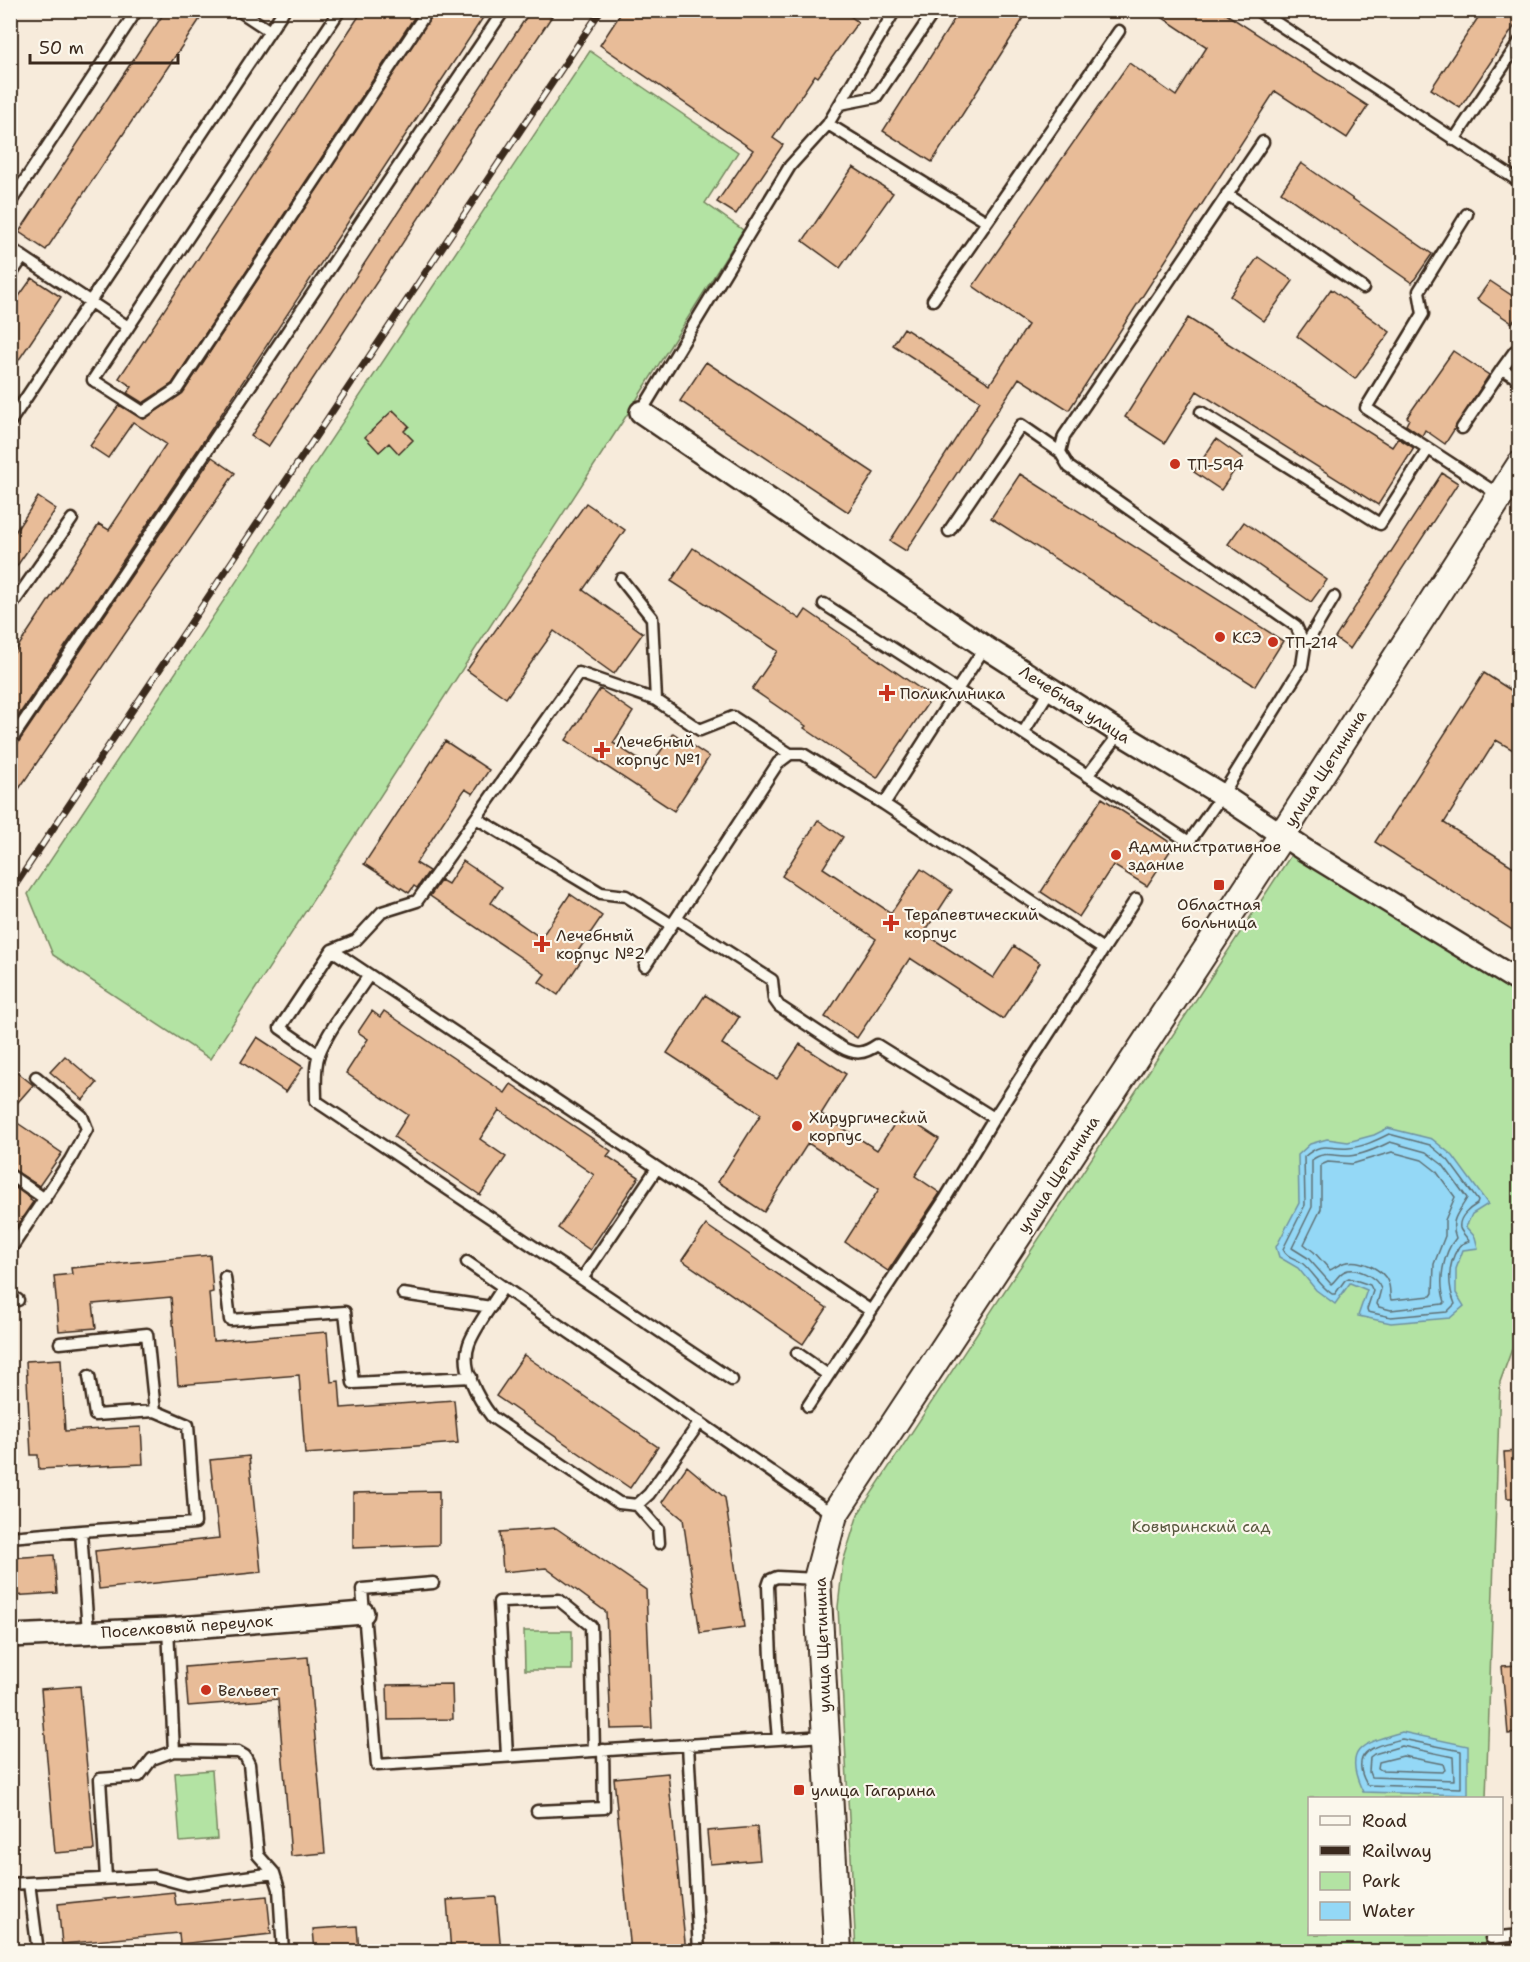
<svg xmlns="http://www.w3.org/2000/svg" width="1530" height="1962" font-family="'Shantell Sans',sans-serif">
  <rect width="100%" height="100%" fill="#f7ebdb"/>
  <filter id="ink" filterUnits="userSpaceOnUse"><feTurbulence type="fractalNoise" baseFrequency=".0167" numOctaves="2"/><feDisplacementMap in="SourceGraphic" scale="12" xChannelSelector="R" yChannelSelector="G"/><feConvolveMatrix kernelMatrix="1 2 1 2 8 2 1 2 1" color-interpolation-filters="sRGB"/></filter>
  <g filter="url(#ink)">
    <path fill="#b3e3a3" stroke="#778660" stroke-width="1.5" d="M590,51l148,101 -33,51 38,27 -111,177 -422,652 -157,-104 -25,-61z
      M1295,849l224,143 1,335 -20,55 -14,416h-176v136h187l2,17 -643,1 -18,-345 5,-45 15,-48z
      M524,1631h48v39h-47z
      M212,1770l5,69 -37,3 -5,-69z"/>
    <path fill="#94d8f6" stroke="#7092a0" stroke-width="1.5" d="M1388,1128l44,11 21,17 35,48 -16,10 -6,13 9,10 3,11 -15,2 -7,19v24l8,13 -14,12 -59,5 -33,-7 9,-26 -17,-7 -15,21 -19,-14 -18,-22 -19,-11 -3,-10 23,-44 -1,-48 12,-11 17,-5 21,3 26,-7z
      M1402,1732l66,14v49l-105,-3c-22,-45 1,-49 39,-60z"/>
    <g fill="none" stroke-linecap="round" stroke-linejoin="round">
      <path stroke="#5f7074" stroke-width="1.5" d="M1389,1134l41,11 18,15 30,41 -1,3c-7,4 -19,13 -17,24 1,4 7,9 9,13 -3,2 -9,2 -11,7 -11,17 -10,39 -3,56l-8,8 -56,5 -23,-5 -1,-3 6,-18 -3,-6 -21,-7 -4,2 -10,14h-3c-13,-9 -19,-22 -30,-31 -7,-5 -16,-6 -19,-14l22,-44 -1,-48c20,-17 24,-7 45,-9 14,-1 28,-8 40,-14z
        M1390,1142l36,10 17,13 24,33c-8,15 -18,21 -11,40 -13,15 -18,44 -11,64l-2,2 -52,6 -12,-3 -2,-3 4,-15c-4,-12 -25,-23 -36,-18 -7,3 -9,10 -14,13l-23,-26 -16,-10 20,-41v-47c12,-10 23,-3 37,-4 13,-1 29,-8 41,-14z
        M1392,1152l30,8 14,11 19,26 -10,23v16l-11,28 -1,29 -2,3 -40,4c-2,-5 0,-12 -3,-18 -5,-13 -28,-23 -41,-20 -7,1 -12,6 -17,8l-16,-18 -10,-8 17,-35v-44l7,-3 24,2z
        M1402,1739l59,12v37l-94,-3c-19,-35 8,-39 35,-46z
        M1402,1746l51,11 1,23 -83,-3 -2,-5 1,-15 4,-3z
        M1403,1756l40,8 2,6 -3,2 -61,-2 -3,-2 1,-6z"/>
    </g>
    <path fill="#e8bc98" stroke="#3b2a1e" stroke-width="1.5" d="M166,10h40l-160,240 -27,-18z
      M363,10h56l-247,374 -29,19 -16,-10 5,-6 -13,-9z
      M435,10h53l-289,438 -189,280v-69l89,-135 10,6 57,-86 -33,-22 -25,36 -18,-12 29,-41 25,14 39,-26z
      M531,10h25l-288,437 -17,-11z
      M623,10h219l16,12 -40,55 -3,-2 -42,63 10,7 -47,69 -19,-12 36,-52 -153,-105z
      M960,10h69l-97,152 -49,-31z
      M1151,10h69l148,96 -21,32 -72,-47 -206,319 -50,-32 -113,173 -16,-10 90,-140 -87,-56 11,-17 86,56 38,-59 -55,-39 156,-223 47,33 31,-49z
      M1483,10h37v8l-60,90 -29,-19z
      M1301,163l131,91 -20,29 -131,-91z
      M853,167l40,26 -53,75 -37,-27z
      M1258,257l35,24 -29,40 -34,-25z
      M32,278l29,19 -51,76v-64z
      M1490,281l30,20v12l-8,10 -35,-24z
      M1331,289l59,43 -35,47 -58,-43z
      M1188,318l204,129 6,-9 16,10 -36,57 -181,-114 -32,52 -40,-26z
      M1453,351l36,24 -44,69 -20,-14 -3,6 -16,-11 3,-6 -2,-2z
      M706,362l168,111 -26,39 -168,-111z
      M393,410l16,16 -5,5 9,9 -14,14 -10,-11 -10,9 -14,-15z
      M1216,439l27,19 -22,32 -27,-18z
      M212,457l23,16 -225,329v-53l6,-3z
      M1442,473l16,10 -108,166 -15,-11z
      M1020,474l263,167 -28,45 -264,-168z
      M38,497l18,12 -46,67v-36z
      M586,503l39,27 -42,60 60,43 -29,41 -60,-43 -48,67 -39,-28z
      M1244,522l83,58 -16,22 -83,-58z
      M693,548l107,71 6,-9 126,87 -55,81 -73,-50 2,-2 -54,-37 26,-38 -107,-70z
      M1484,673l36,23v58l-24,-14 -52,83 76,48v64l-145,-93z
      M600,689l33,23 -20,31 37,24 23,-34 36,24 -35,54 -108,-71z
      M445,741l44,29 -16,24 -8,-5 -49,74 13,8 -12,17 -3,-2 -5,7 -45,-29z
      M1102,798l72,47 -27,41 -34,-21 -34,52 -38,-25z
      M818,820l25,17 -20,31 68,45 30,-44 31,21 -28,43 69,45 21,-32 26,17 -37,56 -93,-61 -53,80 -32,-21 51,-78 -94,-63z
      M463,861l39,26 -11,16 50,35 29,-44 32,22 -24,35 7,4 -27,40 -19,-13 6,-8 -115,-78 11,-16 7,4z
      M705,995l34,22 -17,27 55,35 23,-35 46,30 -25,40 56,36 24,-36 38,25 -24,37 25,17 -52,78 -43,-29 34,-53 -71,-46 -44,69 -46,-30 43,-68 -94,-61z
      M372,1011l8,6 4,-6 121,82 6,-9 100,67 -4,5 32,21 -49,73 -32,-22 36,-53 -95,-65 -19,29 26,18 -26,38 -86,-58 14,-22 -62,-42 22,-34 -10,-7z
      M257,1037l46,30 -17,25 -45,-30z
      M65,1056l32,27 -14,17 -33,-28z
      M10,1066l23,19 -23,26z
      M10,1118l52,35 -23,33 -29,-18z
      M10,1184l21,15 -1,1 3,2 -23,34z
      M706,1225l121,83 -24,36 -121,-84z
      M210,1255l3,37 -4,1 4,48 114,-9 4,50 8,-1 2,27 113,-8 4,43 -153,11 -6,-79 -121,10 -7,-88 -78,7 3,24 -37,3 -5,-55 18,-2 -1,-6z
      M524,1355l134,92 -28,41 -134,-92z
      M61,1359l4,72 76,-4 2,37 -104,5 -1,-14h-7l-5,-94z
      M1520,1451v47h-13l-3,-46z
      M249,1456l12,116 -162,17 -4,-38 124,-13 -9,-78z
      M687,1466l38,32 19,129 -44,6 -17,-114 -21,-17z
      M439,1491v54l-86,3v-55z
      M556,1528l90,62 6,138 -41,1 -5,-117 -60,-44 -43,4 -3,-40z
      M54,1555l3,38 -47,3v-38z
      M308,1657l17,196 -34,3 -13,-157 -90,7 -3,-39z
      M1520,1665v68l-12,1 -6,-68z
      M452,1684l1,35 -65,1 -1,-35z
      M80,1686l14,164 -39,3 -14,-164z
      M668,1773l18,179h-55l-17,-174z
      M757,1827l3,33 -50,4 -3,-33z
      M174,1892l2,13 91,-9 4,38 -91,10 -1,-11 -117,11 -4,-40z
      M496,1897l5,55h-50l-4,-52z
      M357,1926l2,26h-44l-2,-23z"/>
    <g fill="none" stroke-linecap="round" stroke-linejoin="round">
      <defs>
        <path id="service" d="M238,10l32,21
          M340,10l-247,370 50,32 34,-23 251,-379
          M1257,10l263,172
          M840,104l36,-7 59,-87
          M828,124l159,98
          M1454,140l66,-99
          M1227,194l136,94
          M10,203l127,-193
          M1467,214l-48,77 4,23 -57,94 133,87
          M10,248l13,9 -13,19
          M23,257l105,70
          M933,300l186,-269
          M1515,351l-13,18 18,11
          M641,412l149,-246 38,-42 67,-114
          M1201,412l179,112 48,-75
          M10,422l274,-412
          M1462,428l40,-59
          M949,531l72,-106 39,27
          M621,579l31,39 4,82
          M824,604l133,86 28,-43
          M10,608l62,-89
          M1305,646l29,-49
          M1023,733l28,-45
          M10,742l494,-732
          M1087,776l33,-43
          M884,804l219,145
          M476,818l125,75 25,3 46,29
          M677,919l95,61 2,19 5,7 62,41c14,8 23,7 36,-2l117,73
          M332,950l539,361
          M645,966l133,-203 12,-9h13l81,50 73,-114 232,152 33,-47 80,-129 3,-20 -9,-20 -227,-159 -9,-15 4,-16 199,-294
          M369,975c-16,25 -39,51 -50,79 -5,14 -3,32 -3,47l266,178
          M319,1055l-39,-27 52,-78 24,-10 26,-28 35,-11 162,-228 77,27 44,30 33,-13 57,37
          M657,1168l-75,111 150,101
          M10,1175l35,24
          M10,1250l60,-90 17,-31 -5,-13 -46,-39
          M467,1262l367,253
          M225,1277l5,43 115,-8 8,71 118,-6
          M503,1287c-9,16 -28,40 -34,57 -9,24 9,55 23,73l127,86 18,2 12,-11 51,-72
          M403,1294l88,13
          M10,1295l8,5
          M60,1343l87,-9 8,77
          M797,1353l31,22
          M808,1406l137,-207 49,-81 142,-219
          M637,1505l21,24 1,14
          M10,1537l71,-6
          M433,1583l-71,6 15,176 448,-29
          M168,1629l6,122 64,1 7,4 4,8 9,91 16,18 5,16 4,63
          M88,1632l-7,-101 114,-8 -7,-98 -33,-14 -60,4 -6,-39
          M778,1739l-7,-81 -3,-72 2,-6 7,-3 40,2
          M688,1745l11,207
          M507,1756l-8,-154 60,-2 32,26 3,125
          M537,1811l67,-3 -1,-58
          M106,1878l-6,-99 39,-3 13,-17 22,-8
          M29,1883l9,69
          M10,1884l144,-8 33,9 87,-12
          M1491,1938l29,-3"/>
        <path id="minor" d="M641,412l344,235 135,86 102,62 84,56 214,131
          M10,1636l158,-7 195,-16"/>
        <path id="tertiary" d="M838,1952l-21,-373 17,-64 448,-680 238,-370"/>
      </defs>
      <use href="#service" stroke="#3b2a1e" stroke-width="15"/>
      <use href="#minor" stroke="#3b2a1e" stroke-width="26"/>
      <use href="#tertiary" stroke="#3b2a1e" stroke-width="30"/>
      <use href="#service" stroke="#fbf7ec" stroke-width="10"/>
      <use href="#minor" stroke="#fbf7ec" stroke-width="21"/>
      <use href="#tertiary" stroke="#fbf7ec" stroke-width="26"/>
      <defs>
        <path id="rail" d="M10,893l591,-883"/>
      </defs>
      <use href="#rail" stroke="#3b2a1e" stroke-width="7"/>
      <use href="#rail" stroke="#fbf7ec" stroke-width="4.5" stroke-dasharray="14" stroke-linecap="butt"/>
    </g>
  </g>
  <g fill="#c8321e" stroke="#fbf7ec" stroke-width="2">
    <circle cx="1175" cy="464" r="6"/>
    <circle cx="1220" cy="637" r="6"/>
    <circle cx="1273" cy="642" r="6"/>
    <path d="M884 684h6v6h6v6h-6v6h-6v-6h-6v-6h6z"/>
    <path d="M599 741h6v6h6v6h-6v6h-6v-6h-6v-6h6z"/>
    <circle cx="1116" cy="855" r="6"/>
    <rect x="1213" y="879" width="12" height="12" rx="3"/>
    <path d="M888 914h6v6h6v6h-6v6h-6v-6h-6v-6h6z"/>
    <path d="M539 935h6v6h6v6h-6v6h-6v-6h-6v-6h6z"/>
    <circle cx="797" cy="1126" r="6"/>
    <circle cx="206" cy="1690" r="6"/>
    <rect x="793" y="1784" width="12" height="12" rx="3"/>
  </g>
  <g text-anchor="middle" stroke-width="4.5" stroke-linejoin="round" paint-order="stroke">
    <g font-size="16" fill="#3b2a1e" stroke="#fbf7ec" text-anchor="start">
      <text x="1187" y="470">ТП-594</text>
      <text x="1232" y="643">КСЭ</text>
      <text x="1285" y="648">ТП-214</text>
      <text x="900" y="699">Поликлиника</text>
      <text x="616" y="747">Лечебный<tspan x="616" dy="18">корпус №1</tspan></text>
      <text x="1128" y="852">Административное<tspan x="1128" dy="18">здание</tspan></text>
      <text x="1219" y="910" text-anchor="middle">Областная<tspan x="1219" dy="18">больница</tspan></text>
      <text x="904" y="920">Терапевтический<tspan x="904" dy="18">корпус</tspan></text>
      <text x="556" y="941">Лечебный<tspan x="556" dy="18">корпус №2</tspan></text>
      <text x="809" y="1123">Хирургический<tspan x="809" dy="18">корпус</tspan></text>
      <text x="218" y="1696">Вельвет</text>
      <text x="811" y="1796">улица Гагарина</text>
    </g>
    <g font-size="16" fill="#3b2a1e" stroke="#fbf7ec">
      <text transform="translate(1075 704) rotate(33)" y="6">Лечебная улица</text>
      <text transform="translate(1325 768) rotate(-57)" y="6">улица Щетинина</text>
      <text transform="translate(1058 1174) rotate(-57)" y="6">улица Щетинина</text>
      <text transform="translate(187 1626) rotate(-4)" y="6">Поселковый переулок</text>
      <text transform="translate(822 1645) rotate(-92)" y="6">улица Щетинина</text>
    </g>
    <g font-size="16" fill="#59583f" stroke="#fbf7ec">
      <text x="1201" y="1532">Ковыринский сад</text>
    </g>
  </g>
  <rect width="1530" height="1962" fill="none" stroke="#fbf7ec" stroke-width="36"/>
  <rect x="18" y="18" width="1494" height="1926" fill="none" stroke="#3b2a1e" stroke-width="2" filter="url(#ink)"/>
  <rect x="1308" y="1797" width="195" height="138" fill="#fbf7ec" stroke="#aea59a" stroke-width="1.5"/>
  <rect x="1320" y="1816" width="30" height="9" fill="#fbf7ec" stroke="#aea59a" stroke-width="1.5"/>
  <text x="1362" y="1827" font-size="18" fill="#3b2a1e">Road</text>
  <rect x="1320" y="1846" width="30" height="9" fill="#3b2a1e" stroke="#aea59a" stroke-width="1.5"/>
  <text x="1362" y="1857" font-size="18" fill="#3b2a1e">Railway</text>
  <rect x="1320" y="1872" width="30" height="18" fill="#b3e3a3" stroke="#aea59a" stroke-width="1.5"/>
  <text x="1362" y="1887" font-size="18" fill="#3b2a1e">Park</text>
  <rect x="1320" y="1902" width="30" height="18" fill="#94d8f6" stroke="#aea59a" stroke-width="1.5"/>
  <text x="1362" y="1917" font-size="18" fill="#3b2a1e">Water</text>
  <path d="M30 54v9h148v-9" fill="none" stroke="#3b2a1e" stroke-width="3"/>
  <text x="39" y="54" font-size="18" fill="#3b2a1e" stroke="#fbf7ec" stroke-width="4.5" paint-order="stroke">50 m</text>
</svg>
